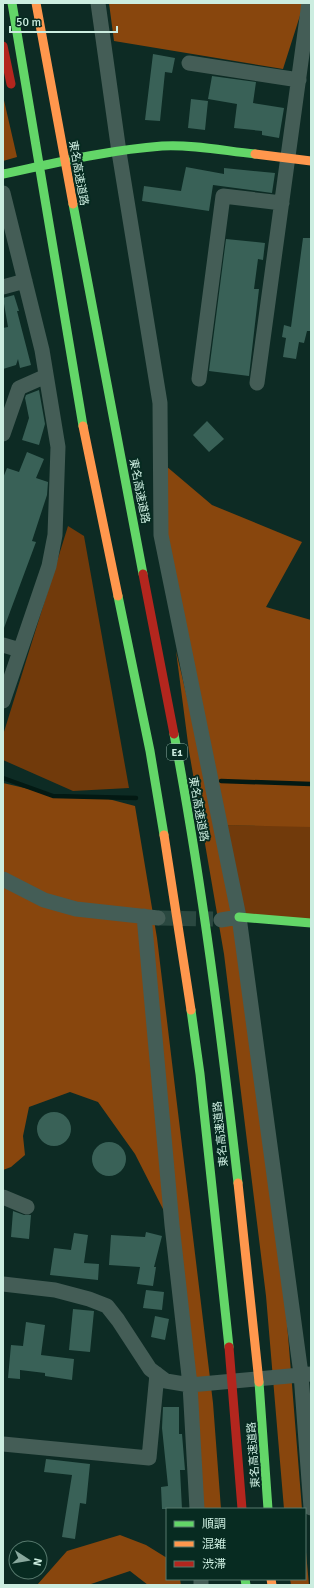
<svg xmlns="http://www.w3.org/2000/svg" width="314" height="1588" font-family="Signika,'Noto Sans JP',sans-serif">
  <rect width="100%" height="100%" fill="#0d2b24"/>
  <path fill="#713a0b" d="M68,526l16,10 45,252 -56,3 -70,-31v-25z
    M221,825l90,1v97l-72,-6z"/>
  <path fill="#88460d" d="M109,3h195l-21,66 -169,-28z
    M3,96l14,61 -14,4z
    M166,466l46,39 90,37 -36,65 45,13v207l-90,-2 -60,-295z
    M176,651l60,251 40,284 26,323h-18l-18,-213 -42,-342 -35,-203z
    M3,783l56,13 42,1 34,9 22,132 56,465 8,106h-18l-37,-294 -31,-61 -37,-52 -28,-10 -41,15 -6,29 2,19 -14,12 -8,3z
    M120,1535l26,10 21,13v21h13l1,6h-33l-18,-14 -42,14h-51l30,-34z
    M305,1541l4,44h-18l-1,-6h15z"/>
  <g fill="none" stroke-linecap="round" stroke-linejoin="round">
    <path stroke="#031913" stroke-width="4.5" d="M3,778l50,18 83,2
      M221,781l90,3"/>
  </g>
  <path fill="#396157" d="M153,54l22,4 -3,15 -7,-1 -5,49 -15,-1z
    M212,76l44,6 -3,21 31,5 -5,30 -17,-3v-4l-28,-3 3,-24 -29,-5z
    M191,99l17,2 -3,29 -17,-2z
    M186,167l38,7v-6l51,5 -3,20 -59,-8 -4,26 -67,-10 2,-15 37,5z
    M303,238h8v93h-4l-3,12 -5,-1 -3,17 -13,-2 3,-19 -4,-1 2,-12 7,2z
    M226,239l39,4 -2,17 -5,-1 -4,30h5l-10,87 -40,-5z
    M14,295l5,16h-2l14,54 -11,3 -2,-9 -2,6 -13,4v-41l5,-1 -5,-29z
    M39,390l6,34 -6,21 -17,-5 7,-22 -4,-20 1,-3z
    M207,421l17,18 -15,13 -16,-17z
    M27,452l17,7 -8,19 12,4 -1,13 -15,46 4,1 -32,86 -1,-150 4,-10 12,4z
    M37 1129a17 17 0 1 1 34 0a17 17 0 1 1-34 0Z
    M92 1159a17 17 0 1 1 34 0a17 17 0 1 1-34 0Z
    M13,1211l11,4h7l-2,24 -18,-2z
    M146,1232l16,4 -8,31h2l-3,19 -16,-2 3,-17 -31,-2 2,-30 34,2z
    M74,1233l14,2 -4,28 15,1 -1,16 -48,-5 4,-27 17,2z
    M146,1290l18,2 -2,18 -19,-2z
    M73,1309l21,2 -4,41 -21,-2z
    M155,1316l14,3 -4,21 -14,-3z
    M26,1322l19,3 -4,30 33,4 -2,21 -27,-4v-3l-25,-3v9l-12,-1 3,-33 12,1z
    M163,1407h16v27h3l3,36h-5l2,39h-20l-1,-22 7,-1 -6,-58z
    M46,1459l44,5 -4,40 -6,-1 -5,36 -13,-2 10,-62 -28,-3z"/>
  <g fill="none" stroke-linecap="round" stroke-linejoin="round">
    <path stroke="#2a4840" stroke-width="15" stroke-dasharray="15 8" stroke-linecap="butt" d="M158,918l55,1"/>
    <path stroke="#445d56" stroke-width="15" d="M98,3l21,149 41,251 1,132 78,382 62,457 10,134
      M189,63l110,17
      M3,193l39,157 16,97 -3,88 -6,31 -46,135
      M3,287l22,-6
      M199,379l24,-183 59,7
      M257,383l52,-380
      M3,434l16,-46 27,-12
      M3,645l17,5
      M3,879l41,21 32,9 82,9
      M144,916l28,309 18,160 7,124
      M221,920l18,-3
      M3,1197l24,10
      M3,1284l52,6 34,9 18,7 11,14 32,49 16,12 24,4 121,-11
      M3,1444l146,14 8,-84
      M201,1579v6"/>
    <path stroke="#63d668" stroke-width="9" d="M12,3l71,423
      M3,174c52,-11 105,-24 159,-28 30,-2 63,5 93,8
      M73,204l70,370
      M118,596l32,155 14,84
      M174,734c28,148 47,299 64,449
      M239,917l72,6
      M191,1010l9,64 29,273
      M259,1382l9,127
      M245,1579l1,6"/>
    <path stroke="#ff974d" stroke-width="9" d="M36,3l37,201
      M255,154l56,7
      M83,426l35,170
      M164,835l27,175
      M238,1183l21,199
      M271,1579l1,6"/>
    <path stroke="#b3261e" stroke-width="9" d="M3,46l8,38
      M143,574l31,160
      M229,1347l13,162"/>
  </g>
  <g text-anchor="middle" stroke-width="4" stroke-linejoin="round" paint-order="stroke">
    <rect fill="#072b21" stroke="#91b3a7" stroke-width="1" x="167" y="744" width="20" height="16" rx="3"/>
    <g font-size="10" font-weight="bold" fill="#ccede0">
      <text x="177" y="756">E1</text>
    </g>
    <g font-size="11" fill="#ccede0" stroke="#072b21">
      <text transform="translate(79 173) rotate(80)" y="4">東名高速道路</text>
      <text transform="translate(140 491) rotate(79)" y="4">東名高速道路</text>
      <text transform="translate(199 809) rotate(80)" y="4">東名高速道路</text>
      <text transform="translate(220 1134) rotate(-96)" y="4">東名高速道路</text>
      <text transform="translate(253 1455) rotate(-94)" y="4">東名高速道路</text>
    </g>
  </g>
  <rect width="314" height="1588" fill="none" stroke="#ccede0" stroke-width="8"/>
  <rect x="166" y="1508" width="140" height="72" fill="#072b21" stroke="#56796d"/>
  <rect x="174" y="1521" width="20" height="6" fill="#63d668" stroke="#56796d"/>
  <text x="202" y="1528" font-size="12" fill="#ccede0">順調</text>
  <rect x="174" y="1541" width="20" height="6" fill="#ff974d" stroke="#56796d"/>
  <text x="202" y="1548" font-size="12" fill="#ccede0">混雑</text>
  <rect x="174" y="1561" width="20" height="6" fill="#b3261e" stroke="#56796d"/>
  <text x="202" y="1568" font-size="12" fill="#ccede0">渋滞</text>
  <g transform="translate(28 1560) rotate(102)"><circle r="19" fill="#072b21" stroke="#56796d"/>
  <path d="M0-3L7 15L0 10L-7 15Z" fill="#89a99e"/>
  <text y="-6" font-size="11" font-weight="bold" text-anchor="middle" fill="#ccede0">N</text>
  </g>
  <path d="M10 26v6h107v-6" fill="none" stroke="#ccede0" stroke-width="2"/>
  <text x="16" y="26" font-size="12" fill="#ccede0" stroke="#072b21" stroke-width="3" paint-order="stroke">50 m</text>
</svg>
